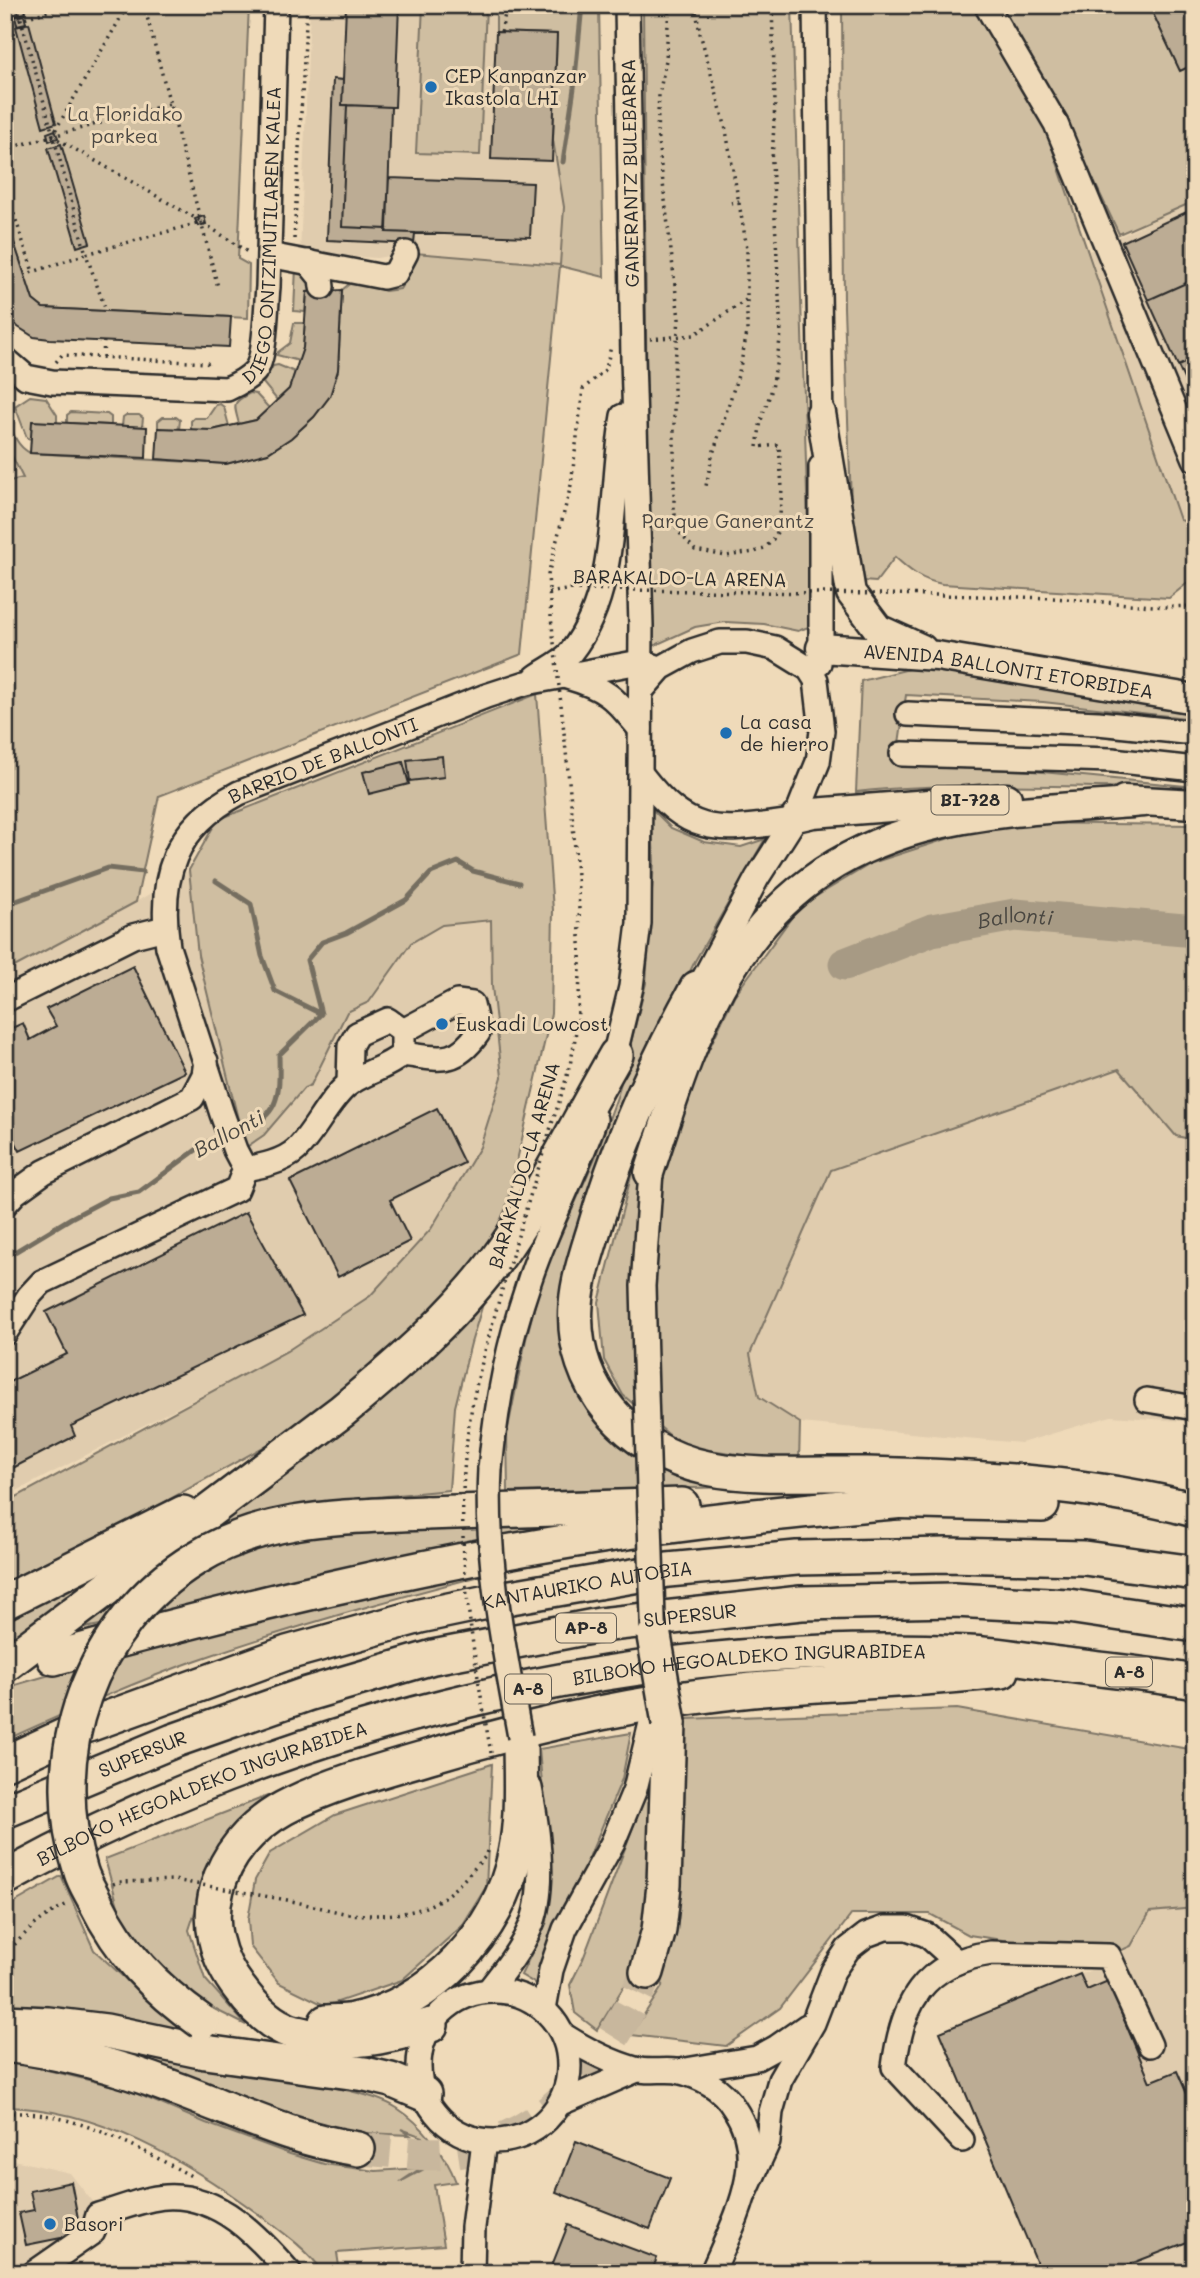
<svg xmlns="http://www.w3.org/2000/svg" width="1200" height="2278" font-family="Mali,sans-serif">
  <rect width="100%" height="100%" fill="#efdab9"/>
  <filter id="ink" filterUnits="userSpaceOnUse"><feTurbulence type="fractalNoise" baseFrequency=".0143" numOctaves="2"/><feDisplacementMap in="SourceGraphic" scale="14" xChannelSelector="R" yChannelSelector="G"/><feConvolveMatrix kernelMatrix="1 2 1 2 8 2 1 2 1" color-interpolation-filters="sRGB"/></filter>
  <g filter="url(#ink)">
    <path fill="#e0ccae" d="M310,5h186v26l61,3 -4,106 11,67 -4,58 -154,-12 -29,5 -77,-4z
      M1195,201v323l-15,-4 -91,-269z
      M5,442l16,10 18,24 -34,6z
      M189,870l9,85 47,192 19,-12 40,-47 7,-3 36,-73 22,-10 42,-59 31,-18 49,-6 1,67 10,91 -22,70 -49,82 -61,67 -83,55 -282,146v-525l131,-70z
      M1119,1068l57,68 19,4v282l-84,-6 -90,27 -221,-20 -41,-26 -9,-43 81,-184z
      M1195,1908v365h-154l-101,-241 171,-70 20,-16 19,-34z
      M5,2158l65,15 41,53 -63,47h-43z
      M776,2262l92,7 83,1v3h-208z"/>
    <path fill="#cfbea1" stroke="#7d7466" stroke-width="2" d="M5,5h244l-11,254 11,6 -1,53 -205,-10 -10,-8 -28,-85z
      M423,5h63l-6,150 -64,-2z
      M496,5h103l5,272 -44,-11 -38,388 -363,142 -23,106 -131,70v-490l18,-4 -18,-36v-32c7,17 8,34 25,43l196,11 42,-11 23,-15 23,-21 16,-21 8,-26 4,-80 12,-10 31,11 15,-2 9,-15 6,-21 145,12 4,-58 -11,-67 4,-106 -61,-2z
      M643,5h149l19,621 -13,5 -34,-7 -39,-2 -30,5 -46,21z
      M842,5h133l66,111 139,404 15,4v53l-26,21 -227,-14c-21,-4 -32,-13 -47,-27l-19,25 -14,-1 -9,-22 -9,-251z
      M993,5h156l31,66 15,-7v137l-76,33 -52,-110z
      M296,267h11l13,24 -13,1 -2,20 -11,-1z
      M294,323h11l-2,25 -4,13 -22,-6 1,-3 12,-9z
      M278,365l17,7 -6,17 -12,11 -14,-17 10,-17z
      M250,393l6,1 13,14 -13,12 -17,4c-5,-20 -8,-21 11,-31z
      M30,396l16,2 11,17v7l-26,17 -4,-1 -12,-32z
      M220,404l4,3 5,19 -17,4h-21v-9l3,-3h13l9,-13z
      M71,412l36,2 4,3v8l-44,-2v-8z
      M126,415h13l4,3 -1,9 -20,-1 1,-9z
      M163,417h13l4,3 -1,9 -21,-1v-7z
      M921,666l274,46v7l-152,-17 -137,-7 -10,69 136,7 163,16v2c-112,-1 -227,-9 -339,3l5,-111z
      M537,694l16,216 -2,104 -45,194 -19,42 -87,95 -124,95 -142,79 -129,63v-79l282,-152 83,-55 61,-67 49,-82 22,-70 -10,-91 -1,-66 -49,5 -31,18 -42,59 -22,10 -36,73 -7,3 -40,47 -19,13 -47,-193 -9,-85 28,-50z
      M651,808l20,20 33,14 37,5 24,-8 -70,122 -70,146 -45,144 28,176 181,59 -281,6 -1,-59 19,-94 16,-61 53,-120 23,-64 28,-111 8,-122z
      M1021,823l174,2v315l-19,-4 -57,-67 -288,101 -81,184 9,43 41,26 -1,40 -117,-17 -59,-51 -19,-35 -5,-58 39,-153 44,-43 52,-110 66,-90 72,-43 99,-32z
      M490,1281l-19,62 -16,64 -6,83 -136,13 -98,26 -47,33 -57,61 -38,7z
      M605,1523l-457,95 34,-34 47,-29 86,-28z
      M159,1535l-154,114v-38z
      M546,1559c-117,30 -234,61 -349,101 -65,23 -129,52 -192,80v-52l116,-34 87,-21z
      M957,1709l238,41v158l-45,4 -19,34 -22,10 -140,-21 -39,-21h-78l-72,94 -54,38 -95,-11 31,-48 23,-268z
      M631,1733l-9,46 -86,205 -15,-9 26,-53 4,-33 -12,-140z
      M492,1764l-6,123 -24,39 -60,54 -76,26 -47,-23 -29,-37 -2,-27 7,-39 15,-27 65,-38z
      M655,1769v100l-18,96 -40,65 -22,-17 -5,-28 13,-26z
      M314,1778l-102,82 -23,70 16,49 41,46 -46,-23 -46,-44 -33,-41 -16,-58z
      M61,1876l33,74 65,60 45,32 -100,-29 -99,-7v-98z
      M83,2039c51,11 101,24 152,33 41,7 129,15 162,36 25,16 49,46 59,74l-22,3 10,60 -107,8 3,20h-16c-16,-23 -40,-40 -63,-57 -73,-54 -162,-108 -256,-109v-45h9l112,27 80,34 84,31 34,10 52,7 45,-3 -21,14 28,-15 -5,-30 -22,-8 9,6 -65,-3 -102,-30 -82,-37z"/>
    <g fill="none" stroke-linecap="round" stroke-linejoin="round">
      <path stroke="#756e60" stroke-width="5" d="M563,162l11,-74 8,-83
        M216,881l35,23 11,52 13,35 46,23
        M5,905l103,-37 35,4
        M234,1133c46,-15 46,-36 45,-78l42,-41 -14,-54 15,-18 24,-9 60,-33 25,-27 27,-11 15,9 46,12
        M5,1261l8,-8 58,-35 38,-20 30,-6 68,-50 18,-6"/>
      <path stroke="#a79a84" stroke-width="33" id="s1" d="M845,964l87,-34 83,-15 180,16"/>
    </g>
    <path fill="#bcac94" stroke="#2b2b2b" stroke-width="2" d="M10,5h14l2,8 -13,3z
      M346,5h53l-4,102 -53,-2z
      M1149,5h46v59l-15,7z
      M24,15l2,8 -9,2 -2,-8z
      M29,23l27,100 -13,4 -27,-100z
      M496,32l61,2 -5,127 -61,-2z
      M333,79l10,1 -1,25h5l-5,122 45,2 -1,3 29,1 -1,11 -87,-4z
      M347,105l44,2 -4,122 -45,-2z
      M55,130l3,8 -9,3 -2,-8z
      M61,144l29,99 -13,4 -29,-99z
      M389,178l144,5 -3,54 -144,-5z
      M1195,208v71l-47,21 -26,-58z
      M5,215l28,85 10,8 188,9 -2,30 -179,-8 -16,-2 -16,-10 -11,-12 -2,-6z
      M204,216l2,8 -8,2 -3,-7z
      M1195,279v79l-17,8 -30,-66z
      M342,290l-4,80 -8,26 -16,21 -23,21 -23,15 -42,11 -70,-5 2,-31 54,2 44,-10 33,-31 14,-41 4,-56z
      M1195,358v45l-17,-37z
      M32,421l115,6 -1,31 -116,-5z
      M442,756l2,21 -34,4 -3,-21z
      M403,762l6,22 -40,10 -6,-22z
      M133,966l52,106 -165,79 -8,-16 -7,2v-106l18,-8 7,17 26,-14 -10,-17z
      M437,1108l27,55 -74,37 20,41 -72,36 -48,-96z
      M246,1212l57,103 -232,111 4,10 -70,36v-88l62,-30 -21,-42z
      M1080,1974l7,16 21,-9 42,101 27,-11 10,23 8,-3v148l-88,34h-66l-101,-241z
      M576,2141l94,37 -20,51 -94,-37z
      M71,2182l10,52 -55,11 -7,-32 15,-3 -4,-19z
      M568,2225l89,33 -6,15h-102z"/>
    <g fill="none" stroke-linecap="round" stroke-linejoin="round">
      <path stroke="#c8b79d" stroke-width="33" stroke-dasharray="33 17" stroke-linecap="butt" d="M358,2149c27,1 64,7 91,4 101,-11 160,-95 198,-181"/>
      <defs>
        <g id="minor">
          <path d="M815,5l6,424"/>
          <path d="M986,5l70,119 139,335"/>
          <path d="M269,255l114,22 12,-3 11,-21"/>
          <path d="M308,262l13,16 1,9"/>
          <path id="s2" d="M5,359l21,18 26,5 175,7c11,-5 21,-10 28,-18 11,-13 11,-66 13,-84l8,-282"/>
          <path d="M819,663l2,-15v-181"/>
          <path d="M536,677c11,-8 27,-15 35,-25 49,-62 39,-161 52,-236"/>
          <path d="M567,677c39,11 48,21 73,52"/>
          <path d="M641,691l20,-23 31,-17 28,-9h27l28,6 34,21 7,11 6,51 -4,31 -9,22 -13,33 -39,61 -64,121"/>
          <path d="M908,714l190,9 97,10"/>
          <path d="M902,754l210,6 83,9"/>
          <path d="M641,774c50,65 77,57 152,47"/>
          <path d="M5,1000l128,-64 32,-8"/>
          <path d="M403,1054c36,5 52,12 75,-21l-6,-29 -15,-2 -54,29"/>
          <path d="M611,1070l20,-83 8,-64 2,-298 -8,-267 -6,-353"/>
          <path id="s3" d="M245,1169l-10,-19 -13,-36 -54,-167c-10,-70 6,-120 71,-154l247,-97 40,-13 114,-21 14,4"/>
          <path d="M245,1169c16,-3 38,-7 51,-19 19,-18 30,-46 50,-64 17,-14 40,-17 57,-32v-23l-15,-11 -31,14 -7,12 -1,37"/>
          <path d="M5,1204l10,-11 29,-21 148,-74 12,-23 2,-14"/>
          <path d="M5,1333l24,-37 13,-14 195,-93 8,-20"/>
          <path d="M645,1360l-2,-74 9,-129"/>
          <path d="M1147,1400l48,8"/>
          <path d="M490,1469c6,-64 18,-126 39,-187 18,-56 47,-108 66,-163"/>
          <circle cx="494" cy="2066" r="75"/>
          <path d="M488,1991c15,-19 32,-40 42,-63 17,-38 8,-100 0,-140"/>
          <path d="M544,2009l7,-39 14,-41 48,-87 22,-53 16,-66"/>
          <path d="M563,2035c22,14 47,27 72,34 13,4 29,0 42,2 23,5 45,17 57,37 36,53 0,113 -22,165"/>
          <path d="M680,2071l77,-13 20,-11 30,-21"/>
          <path d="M561,2103l76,-33"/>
          <path d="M962,2140l-68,-73c8,-63 28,-104 97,-114l118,3 41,89"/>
          <path d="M745,2193l23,-51 3,-30 9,-32 33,-57 20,-52 15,-22 18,-14 19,-7h22l20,7 30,27"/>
          <path d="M34,2273l59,-41 5,-17c22,-6 46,-17 68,-18 53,-3 92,39 124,76"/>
          <path d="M472,2273l1,-46 11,-86"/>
        </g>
        <g id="major">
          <path d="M821,413l30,180 27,36 44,20"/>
          <path id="s4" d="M821,648l116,8 258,43"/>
          <path d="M1124,800l71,4"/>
          <path d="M796,817l17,-4 194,-15"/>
          <path d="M649,1173c51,-160 94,-296 274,-345 71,-19 148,-20 221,-26"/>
        </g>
        <g id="highway">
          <path d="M697,988c-42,76 -77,152 -101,235 -8,27 -18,54 -20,82 -6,82 54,147 131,163 47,10 111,5 160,6 110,3 221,8 328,36"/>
          <path d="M879,1501l163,4"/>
          <path d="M425,1513l257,-8"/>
          <path d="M5,1602l178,-89"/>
          <path d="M54,1658c180,-49 363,-94 548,-122 99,-16 199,-25 300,-35"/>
          <path d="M5,1665l337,-254c58,-48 119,-100 162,-162 42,-61 75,-130 112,-194"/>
          <path id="s5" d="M5,1763l78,-36 204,-74 133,-37 91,-19 157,-27 129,-12 149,-3 138,3 111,15"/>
          <path id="s6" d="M5,1811l168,-70 134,-47 126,-37 167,-32 201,-22 153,-3 114,6 127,19"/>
          <path id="s7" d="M5,1878c290,-160 633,-241 963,-225 31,1 62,7 92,11 45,6 90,10 135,18"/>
          <path d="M647,1972l12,-42 5,-45 5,-162"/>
          <path d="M5,2022l43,2 58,7 99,21 160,22 26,6 33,14"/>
          <path d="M326,2022c9,-1 18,0 27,-2 78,-15 147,-88 162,-166 8,-38 5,-78 5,-117"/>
          <path d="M431,2025c-42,11 -83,22 -126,10 -7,-2 -16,-3 -22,-7 -17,-8 -32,-24 -43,-39 -51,-64 -25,-143 44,-181 41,-22 98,-38 143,-51 105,-32 215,-56 325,-67 83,-7 167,-10 250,-19"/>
          <path d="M5,2045c58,7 112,21 166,42 63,23 120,52 187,62"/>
        </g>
      </defs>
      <use href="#minor" stroke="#2b2b2b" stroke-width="28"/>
      <use href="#major" stroke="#2b2b2b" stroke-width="33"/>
      <use href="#highway" stroke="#2b2b2b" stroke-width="38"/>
      <path stroke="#2b2b2b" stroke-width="3.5" stroke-dasharray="2 5" stroke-linecap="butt" d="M17,5l69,249 116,-32
        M144,5l74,282
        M669,5l-3,55 -7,35 -2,37 22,187 -5,53v135l3,23 18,20 31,6 29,-4 11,-5 7,-8 6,-10 3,-41 -3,-43 -22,2 4,-27 11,-31 9,-55 -9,-172 3,-59 -3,-98
        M695,5l5,28 25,92 22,123v85l-8,39 -27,85 -6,29
        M5,23l67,-18
        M501,32l6,-27
        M52,136l150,86 47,31
        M52,136l76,-131
        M5,149l165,-45
        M5,187l28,85
        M731,203l8,-2
        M294,239l13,-234
        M24,275l62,-21 20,57
        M650,339l44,-4 52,-35
        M103,357l1,-17
        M56,362l6,-7 145,8 3,5
        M549,593l22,-4
        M941,595l112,3 113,9 29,-1
        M551,617l-3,-42 23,-90 12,-96 23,-20 5,-23
        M348,1914c32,2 70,3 97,-18 15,-10 27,-26 40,-39l3,-9
        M5,2113c11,0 22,0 33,1 55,8 106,37 155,63"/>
      <use href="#minor" stroke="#efdab9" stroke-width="23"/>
      <use href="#major" stroke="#efdab9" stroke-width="28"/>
      <use href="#highway" stroke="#efdab9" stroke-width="33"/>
      <defs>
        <path id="minor-bridge" d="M645,1360l9,291
          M490,1469c-5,91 14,179 30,268"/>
        <path id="highway-bridge" d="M654,1636l15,87
          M202,2022c-47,-33 -82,-70 -107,-121 -5,-10 -11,-19 -14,-29 -38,-117 9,-249 114,-313 70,-44 151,-42 230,-46"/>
      </defs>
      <use href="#minor-bridge" stroke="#2b2b2b" stroke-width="28" stroke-linecap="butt"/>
      <use href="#highway-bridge" stroke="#2b2b2b" stroke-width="38" stroke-linecap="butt"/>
      <path stroke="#2b2b2b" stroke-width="3.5" stroke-dasharray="2 5" stroke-linecap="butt" d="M571,589l370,6
        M491,1753c-23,-128 -44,-250 -12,-379 20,-79 45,-157 68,-234 9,-31 22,-64 27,-95 11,-73 5,-148 -1,-220 -6,-70 -14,-139 -22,-208
        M113,1884l6,-2 55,-2 113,20 61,14
        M5,1955c19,-21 37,-40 63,-51"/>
      <use href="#minor-bridge" stroke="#efdab9" stroke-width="23"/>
      <use href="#highway-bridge" stroke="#efdab9" stroke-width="33"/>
    </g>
  </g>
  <g fill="#1f6fb2" stroke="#efdab9" stroke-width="2.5">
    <circle cx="431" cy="87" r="7"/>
    <circle cx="726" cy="733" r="7"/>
    <circle cx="442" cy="1024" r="7"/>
    <circle cx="50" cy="2224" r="7"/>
  </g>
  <g text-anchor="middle" stroke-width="6" stroke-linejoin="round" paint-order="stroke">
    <g fill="#efdab9" stroke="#666056" stroke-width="2">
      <rect x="931.5" y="785.5" width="77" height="29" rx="5"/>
      <rect x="556" y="1613.5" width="60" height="29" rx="5"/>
      <rect x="1106" y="1657.5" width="46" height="29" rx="5"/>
      <rect x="505" y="1674.5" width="46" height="29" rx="5"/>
    </g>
    <g font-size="18" font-weight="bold" fill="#2b2b2b">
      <text x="970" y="806">BI-728</text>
      <text x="586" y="1634">AP-8</text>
      <text x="1129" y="1678">A-8</text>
      <text x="528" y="1695">A-8</text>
    </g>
    <g font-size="19" fill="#2b2b2b" stroke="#efdab9" text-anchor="start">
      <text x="445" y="83">CEP Kanpanzar<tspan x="445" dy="22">Ikastola LHI</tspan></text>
      <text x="740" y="729">La casa<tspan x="740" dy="22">de hierro</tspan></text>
      <text x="456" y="1031">Euskadi Lowcost</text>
      <text x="64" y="2231">Basori</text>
    </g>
    <g font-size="19" fill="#4c4843" stroke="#efdab9">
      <text x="125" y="121">La Floridako<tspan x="125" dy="22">parkea</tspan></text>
      <text x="728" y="528">Parque Ganerantz</text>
    </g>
    <g font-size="19" fill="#2b2b2b" stroke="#efdab9">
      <text transform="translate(630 173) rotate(-91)" y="7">GANERANTZ BULEBARRA</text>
      <text dy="7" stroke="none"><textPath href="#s2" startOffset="399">DIEGO ONTZIMUTILAREN KALEA</textPath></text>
      <text transform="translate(680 578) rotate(1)" y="7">BARAKALDO-LA ARENA</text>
      <text dy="7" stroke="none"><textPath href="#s4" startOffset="189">AVENIDA BALLONTI ETORBIDEA</textPath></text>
      <text dy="7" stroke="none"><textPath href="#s3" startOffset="509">BARRIO DE BALLONTI</textPath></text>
      <text transform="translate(524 1165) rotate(-74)" y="7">BARAKALDO-LA ARENA</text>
      <text dy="7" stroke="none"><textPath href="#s5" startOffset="611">KANTAURIKO AUTOBIA</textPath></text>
      <text dy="7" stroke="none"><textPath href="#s6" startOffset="716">SUPERSUR</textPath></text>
      <text dy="7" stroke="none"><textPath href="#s7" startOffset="782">BILBOKO HEGOALDEKO INGURABIDEA</textPath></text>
      <text dy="7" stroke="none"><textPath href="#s6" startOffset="149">SUPERSUR</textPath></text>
      <text dy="7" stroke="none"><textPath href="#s7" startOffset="215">BILBOKO HEGOALDEKO INGURABIDEA</textPath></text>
    </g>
    <g font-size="21" font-style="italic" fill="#4a4741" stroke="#efdab9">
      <text dy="7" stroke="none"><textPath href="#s1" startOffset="178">Ballonti</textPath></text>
      <text transform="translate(229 1134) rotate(-28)" y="7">Ballonti</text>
    </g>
  </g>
  <rect width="1200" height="2278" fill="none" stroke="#efdab9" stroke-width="28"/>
  <rect x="14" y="14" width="1172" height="2250" fill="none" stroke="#2b2b2b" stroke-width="2.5" filter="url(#ink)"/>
</svg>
